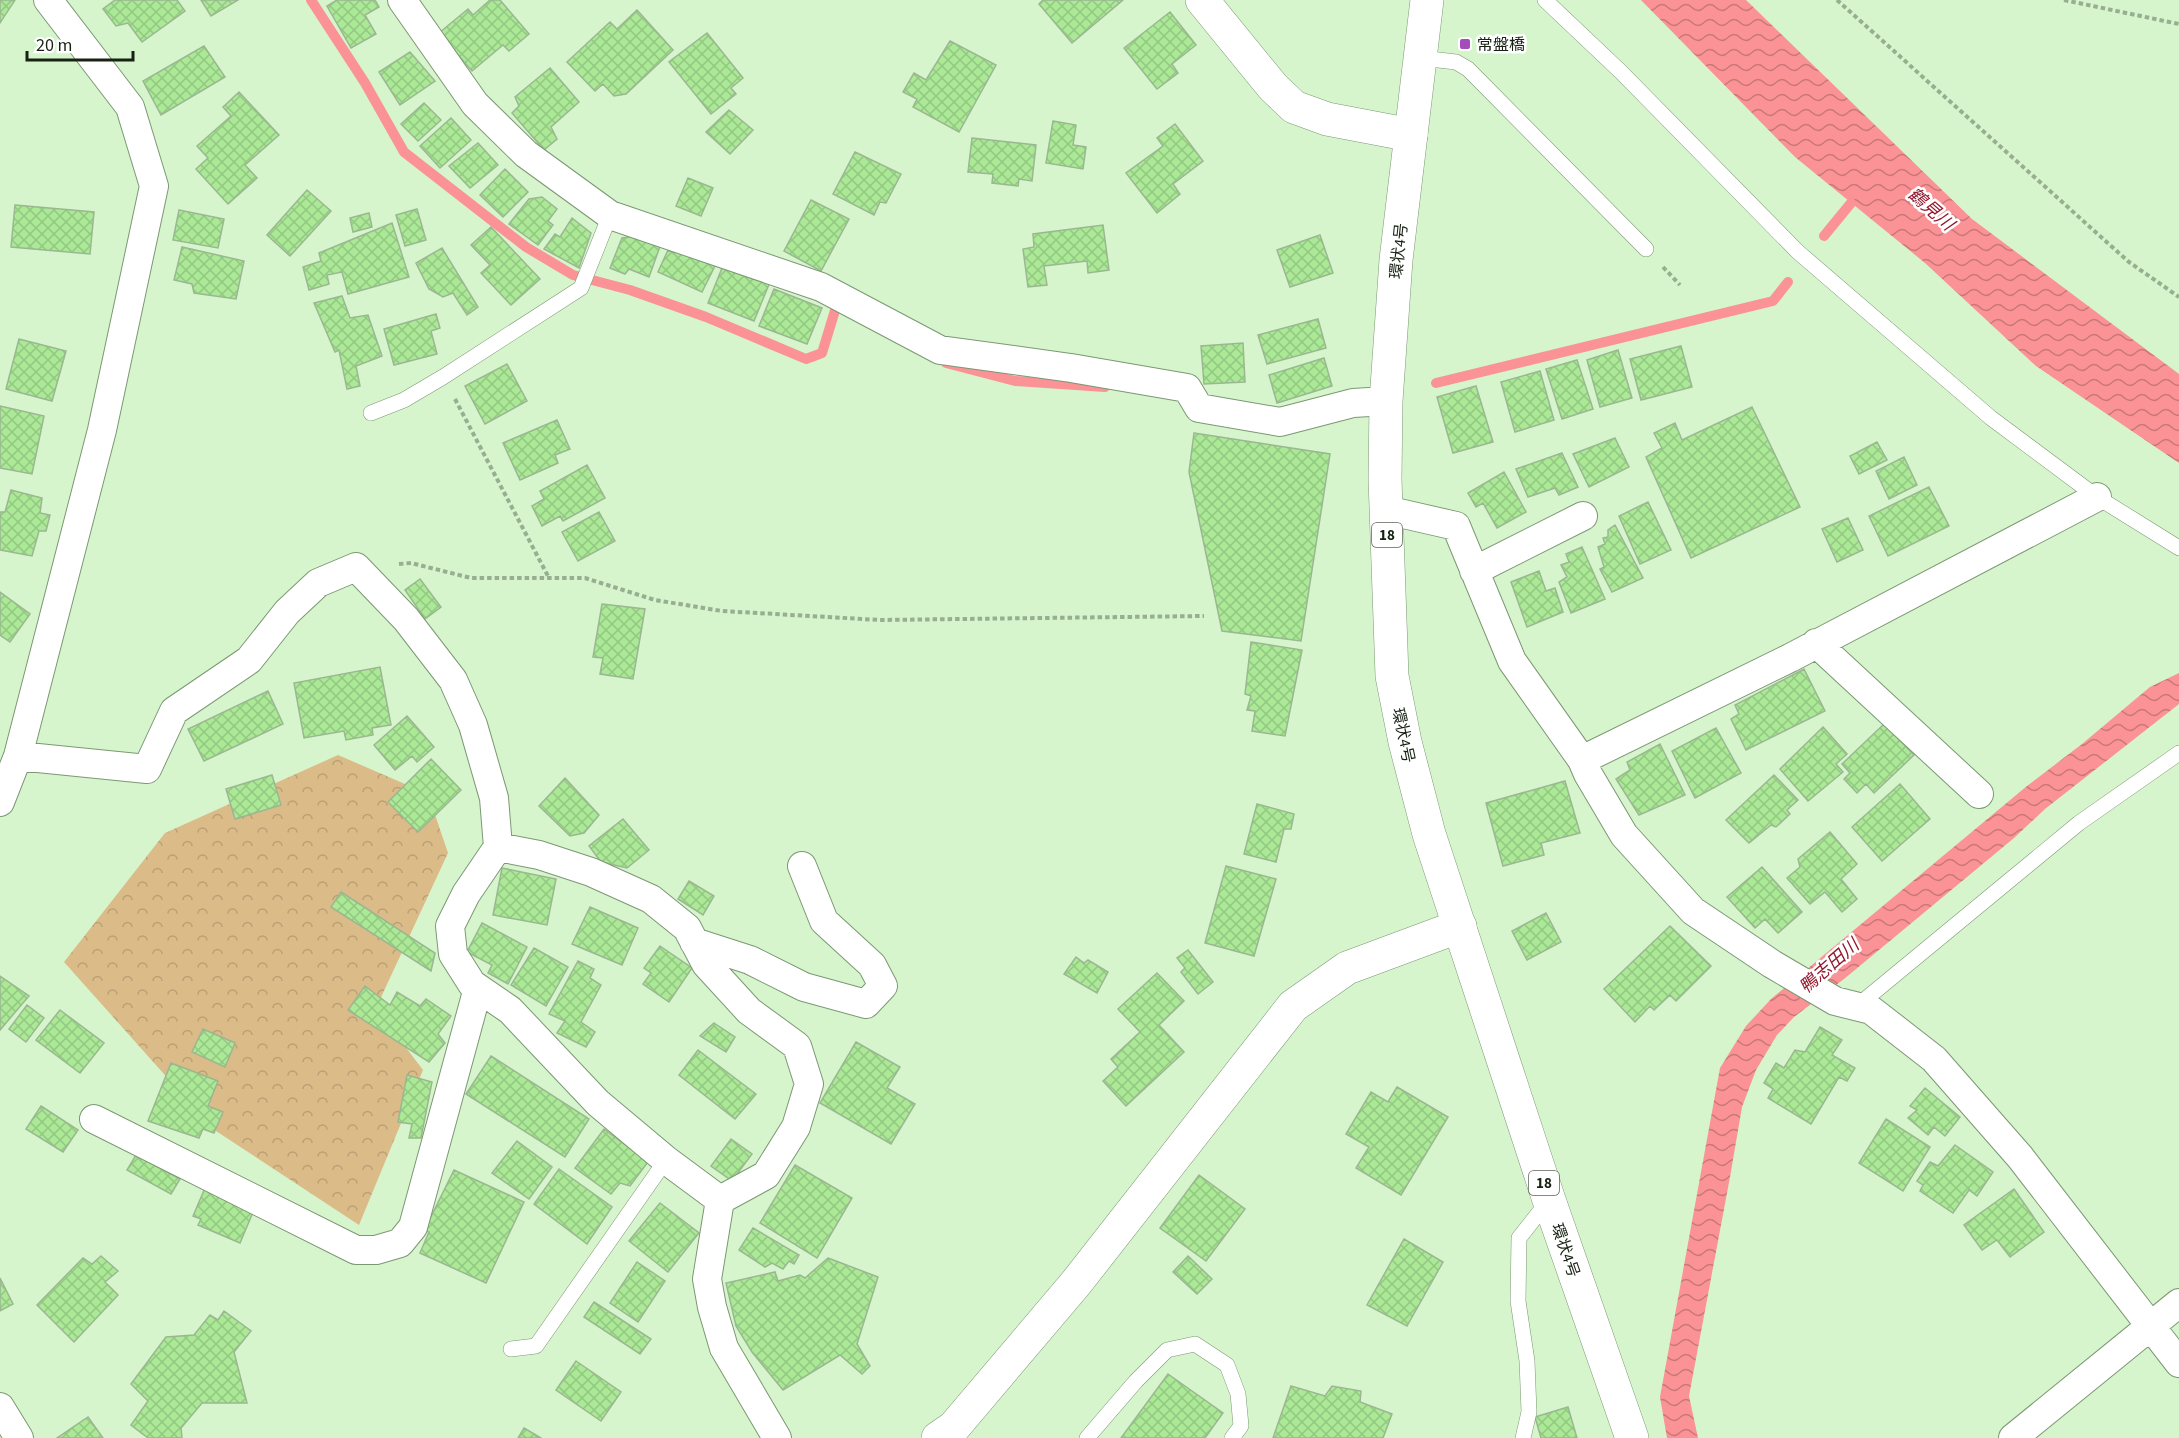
<svg xmlns="http://www.w3.org/2000/svg" width="2179" height="1438" font-family="'Source Sans 3','Noto Sans JP',sans-serif">
  <defs>
    <pattern id="forest-crowns" width="20" height="18" patternUnits="userSpaceOnUse" patternTransform="scale(1.5)"><rect width="20" height="18" fill="#dbbb88"/><path d="M2 6a3 3 0 1 1 6 0M12 15a3 3 0 1 1 6 0" fill="none" stroke="#bba074"/></pattern>
    <pattern id="water-waves" width="16" height="10" patternUnits="userSpaceOnUse" patternTransform="scale(1.5)"><rect width="16" height="10" fill="#fa9296"/><path d="M0 5q4-4 8 0t8 0" fill="none" stroke="#c97779"/></pattern>
    <pattern id="building-cross-hatch" width="8" height="8" patternUnits="userSpaceOnUse" patternTransform="scale(1.5)"><rect width="8" height="8" fill="#abe997"/><path d="M0 0l8 8M0 8l8-8" fill="none" stroke="#92c881"/></pattern>
  </defs>
  <rect width="100%" height="100%" fill="#d6f5cd"/>
  <path fill="url(#forest-crowns)" d="M338,755l90,39 20,59 -72,155 47,62 -64,155 -146,-96 -149,-167 101,-129z"/>
  <path fill="url(#water-waves)" d="M1641,0h105l226,219 207,155v89l-143,-97 -111,-103 -130,-106z
    M2179,673v31l-134,105 -31,29 -170,141 -50,38 -17,18 -21,35 -14,37 -12,70 -41,219 9,42h-31l-7,-41 60,-329 26,-42 25,-27 256,-213 55,-42 68,-57z"/>
  <g fill="none" stroke-linecap="round" stroke-linejoin="round">
    <path stroke="#fa9296" stroke-width="10" d="M311,0l54,83 39,69 122,95 47,28 57,15 76,27 100,42 16,-6 15,-49
      M1824,236l27,-33
      M946,363l69,18 90,6
      M1436,383l337,-82 15,-19"/>
  </g>
  <path fill="url(#building-cross-hatch)" stroke="#9ab791" stroke-width="1.5" d="M0,0h15l-15,23z
    M115,0h62l8,11 -43,31 -14,-19 -12,3 -13,-17z
    M201,0h37l-27,16z
    M337,0h38l4,7 -14,8 11,19 -25,14 -24,-42z
    M490,0h10l29,34 -20,17 -6,-6 -31,26 -33,-38 29,-24 5,6z
    M1043,0h80l-51,43 -33,-39z
    M637,10l36,40 -47,44 -12,2 -11,-12 -8,7 -28,-29 43,-40 7,7z
    M1170,12l26,33 -24,19 6,9 -21,16 -33,-41z
    M707,33l36,45 -12,10 5,6 -25,20 -42,-52z
    M950,41l46,24 -37,67 -46,-25 4,-8 -14,-7 11,-19 12,7z
    M204,46l21,31 -64,38 -18,-34z
    M410,52l25,29 -35,24 -21,-33z
    M550,68l29,34 -28,25 6,12 -13,11 -32,-37 7,-7 -4,-9z
    M239,92l40,43 -34,30 12,13 -29,26 -32,-35 12,-11 -11,-12 34,-30 -8,-9z
    M424,103l17,17 -23,21 -17,-17z
    M729,110l24,20 -23,24 -24,-22z
    M451,118l20,22 -31,28 -20,-22z
    M1053,121l23,4 -3,20 13,2 -3,22 -37,-6z
    M1175,124l28,37 -30,23 7,10 -23,19 -31,-40 37,-27 -6,-8z
    M972,138l64,7 -4,36 -13,-2 -1,7 -26,-3 1,-9 -25,-2z
    M478,143l20,22 -28,23 -21,-22z
    M855,152l46,22 -15,29 -6,-1 -6,13 -41,-21z
    M505,169l23,23 -25,25 -23,-22z
    M688,178l25,10 -12,28 -25,-10z
    M307,190l24,21 -41,45 -23,-21z
    M542,197l15,12 -9,12 5,4 -15,20 -29,-21 20,-25z
    M811,200l38,19 -28,52 -37,-20z
    M15,205l79,7 -4,42 -79,-7z
    M417,209l9,31 -21,6 -9,-31z
    M179,210l45,9 -6,29 -45,-8z
    M369,213l3,14 -19,5 -3,-14z
    M572,218l19,15 -12,35 -35,-19 11,-15 5,3z
    M392,223l17,54 -61,17 -6,-22 -15,3 2,9 -20,6 -6,-23 18,-6 -2,-8z
    M1103,225l6,45 -21,3 -1,-12 -43,5 3,19 -19,2 -5,-38 11,-2 -1,-13z
    M491,227l49,52 -29,26 -30,-32 9,-8 -19,-20z
    M633,231l29,10 -13,36 -20,-8 -4,5 -15,-6 12,-30 7,-1z
    M1320,235l13,38 -43,14 -13,-37z
    M677,246l40,16 -15,30 -44,-20 10,-22 6,3z
    M182,247l62,14 -8,38 -42,-6 -2,-9 -18,-4z
    M442,248l36,59 -11,8 -14,-22 -10,4 -14,-8 -13,-26z
    M724,263l46,19 -16,39 -46,-18z
    M774,289l48,19 -15,36 -48,-18z
    M342,296l8,22 18,-3 14,41 -26,10 4,20 -13,3 -8,-39 -4,2 -21,-49z
    M436,314l4,14 -9,3 6,23 -43,11 -10,-36z
    M1318,319l8,29 -59,16 -9,-29z
    M19,339l47,12 -14,50 -46,-12z
    M1243,343l2,39 -41,2 -3,-38z
    M1681,346l11,41 -51,13 -11,-41z
    M1618,350l14,48 -32,9 -13,-47z
    M1324,358l8,28 -55,17 -8,-28z
    M1577,360l16,49 -31,10 -16,-50z
    M507,364l20,37 -42,23 -20,-38z
    M1540,371l14,49 -39,12 -14,-50z
    M1476,386l17,56 -40,11 -16,-56z
    M0,406l44,10 -12,58 -32,-6z
    M1752,407l48,100 -109,51 -45,-101 16,-9 -8,-15 21,-10 7,17z
    M557,420l13,29 -15,6 3,8 -38,17 -17,-37z
    M1194,433l136,21 -29,187 -79,-10 -33,-159z
    M1615,438l14,29 -40,20 -16,-33z
    M1877,442l10,18 -28,14 -9,-18z
    M1562,453l16,34 -19,8 -4,-7 -27,9 -12,-28z
    M1904,457l13,28 -28,14 -13,-28z
    M587,465l18,33 -42,23 -3,-5 -18,10 -10,-20 12,-7 -4,-8z
    M1504,472l22,40 -29,16 -14,-25 -7,4 -8,-14z
    M1929,487l20,39 -61,30 -19,-40z
    M11,490l31,8 -2,15 10,2 -4,16h-7l-7,25 -32,-6v-38h5z
    M1648,502l23,48 -31,14 -21,-48z
    M599,512l16,29 -37,20 -16,-29z
    M1848,518l15,32 -26,12 -15,-33z
    M1615,525l28,53 -31,14 -12,-23 4,-2 -6,-20 7,-3 -2,-6 5,-1v-7z
    M1582,547l23,52 -34,14 -12,-31 8,-5 -6,-12 8,-3 -3,-8z
    M1539,571l7,20 9,-3 8,24 -36,15 -16,-45z
    M420,579l21,28 -16,12 -20,-29z
    M0,592l30,22 -20,28 -10,-7z
    M602,604l43,5 -12,70 -33,-5 3,-16 -10,-1z
    M1251,642l51,8 -17,86 -33,-5 3,-20 -8,-1 4,-14 -6,-2z
    M380,667l11,58 -19,3 1,7 -27,5 -2,-9 -40,7 -10,-55z
    M1804,669l21,42 -79,39 -15,-31 8,-5 -4,-9z
    M268,691l15,33 -79,37 -16,-32z
    M407,716l27,31 -17,15 -5,-6 -17,14 -21,-25z
    M1884,724l30,31 -40,38 -8,-9 -9,9 -13,-14 6,-6 -8,-9z
    M1823,727l24,27 -11,10 7,8 -35,29 -28,-32z
    M1716,728l25,45 -46,25 -23,-47z
    M1660,744l25,51 -46,20 -23,-36 14,-9 -3,-8z
    M431,759l30,31 -43,42 -30,-30z
    M272,775l9,30 -46,14 -9,-30z
    M1774,775l24,25 -11,10 3,4 -14,13 -5,-2 -22,18 -23,-23z
    M565,778l34,37 -15,18 -14,3 -31,-30z
    M1565,781l15,52 -39,10 3,12 -41,11 -17,-63z
    M1900,784l30,35 -48,42 -30,-34z
    M1257,804l37,10 -3,15h-7l-8,33 -32,-8z
    M623,819l26,31 -22,18 -26,-6 -12,-16z
    M1830,832l27,32 -16,15 16,20 -15,13 -17,-20 -15,12 -23,-26 13,-11 -2,-8z
    M1226,866l50,13 -22,77 -49,-13z
    M1762,867l40,45 -24,21 -13,-14 -10,9 -28,-31z
    M502,868l54,11 -9,46 -54,-10z
    M689,881l25,15 -11,19 -25,-16z
    M341,892l94,61 -4,18 -100,-64z
    M590,907l48,21 -16,37 -50,-21z
    M1546,913l15,29 -34,18 -15,-29z
    M482,923l45,24 -19,37 -20,-11 4,-8 -25,-13z
    M1670,926l41,40 -35,35 -6,-6 -16,15 -4,-4 -15,16 -31,-33z
    M660,946l32,22 -23,34 -26,-18 8,-11 -7,-5z
    M534,948l34,19 -22,39 -35,-21z
    M1188,950l25,32 -15,12 -17,-22 4,-4 -8,-10z
    M1076,957l8,6 4,-3 20,12 -11,21 -33,-19z
    M578,961l16,8 -4,9 11,7 -20,37 14,10 -9,15 -29,-14 8,-12 -16,-7z
    M1157,973l27,28 -25,24 25,27 -58,54 -23,-25 15,-14 -7,-8 29,-27 -22,-23z
    M0,976l29,20 -29,34z
    M365,986l25,19 7,-13 23,14 6,-7 25,17 -13,18 7,9 -16,19 -81,-52z
    M27,1005l17,13 -18,24 -17,-13z
    M60,1010l44,33 -24,30 -44,-33z
    M714,1023l21,14 -9,15 -26,-16z
    M1820,1027l22,13 -10,15 23,13 -8,13 -8,-4 -28,47 -43,-26 5,-9 -9,-6 12,-20 8,5 11,-18 10,2z
    M203,1029l32,14 -10,24 -33,-15z
    M856,1042l44,25 -13,21 28,16 -24,40 -71,-41z
    M698,1050l58,44 -21,25 -56,-44z
    M491,1056l98,63 -24,38 -99,-63z
    M171,1063l47,18 -10,25 15,6 -9,21 -11,-4 -4,9 -51,-17z
    M407,1075l25,7 -11,56h-12l3,-14 -14,-2z
    M1397,1087l51,30 -47,78 -45,-27 13,-21 -23,-13 25,-42 17,10z
    M1925,1088l35,29 -15,19 -11,-9 -6,8 -20,-17 9,-8 -7,-4z
    M41,1106l37,24 -15,22 -37,-23z
    M1886,1119l44,28 -27,44 -44,-28z
    M604,1129l44,33 -18,24 -10,-3 -9,11 -36,-26z
    M731,1139l21,15 -20,27 -21,-15z
    M517,1141l35,26 -23,32 -37,-26z
    M1955,1145l38,27 -16,24 -8,-6 -16,23 -33,-22 3,-6 -6,-4 13,-19 8,4z
    M136,1155l44,24 -9,15 -44,-24z
    M795,1165l57,33 -35,60 -57,-35z
    M559,1169l53,38 -25,37 -53,-40z
    M454,1170l70,32 -38,81 -66,-30 9,-21 -5,-1z
    M1199,1175l46,34 -39,52 -46,-33z
    M205,1188l49,22 -14,33 -42,-18 3,-6 -8,-3z
    M2014,1189l30,43 -34,25 -13,-17 -15,10 -18,-25z
    M660,1203l39,30 -31,39 -39,-31z
    M753,1228l46,27 -5,9 -5,-3 -6,8 -11,-6 -7,4 -26,-17z
    M1404,1239l39,23 -36,64 -40,-21z
    M101,1256l17,15 -13,11 13,13 -44,47 -37,-37 46,-47 9,6z
    M1188,1256l24,23 -15,15 -24,-22z
    M828,1258l50,19 -21,67 13,22 -8,8 -22,-19 -57,35 -31,-38 -16,-26 -10,-43 49,-11 3,9 22,-6 5,3z
    M637,1262l28,19 -27,41 -28,-19z
    M0,1278l13,26 -13,7z
    M594,1302l57,37 -11,15 -56,-37z
    M224,1311l27,20 -17,21 13,51h-45l-21,25 1,10h-34l-17,-13 17,-24 -17,-17 35,-47 28,-2 16,-20 8,5z
    M576,1361l45,31 -20,29 -45,-31z
    M1168,1374l55,39 -18,25h-84z
    M1291,1386l34,10 7,-10 29,5 -1,11 32,12 -9,24h-110z
    M1568,1407l9,31h-36l-6,-21z
    M88,1417l15,21h-46z
    M524,1428l17,10h-23z"/>
  <g fill="none" stroke-linecap="round" stroke-linejoin="round">
    <defs>
      <path id="lane" d="M1545,0l76,72 177,180 193,166 106,79 82,51
        M1421,58l35,4 12,7 178,180
        M371,413l33,-13 39,-23 138,-89 29,-73
        M1856,1007l223,-184 100,-70
        M511,1349l25,-3 130,-186
        M1087,1438l49,-57 31,-31 28,-6 32,21 11,29 3,32 -9,12
        M1523,1438l6,-26 -2,-51 -9,-60 1,-63 30,-38"/>
      <path id="street" d="M402,0l73,104 51,50 84,61 211,72 119,63 131,18 116,20 12,20 81,14 73,-19 33,-2
        M1386,510l70,16 56,135 70,99 6,14 36,61 69,76 79,53 63,37 36,9 63,49 86,98 159,206
        M1474,571l109,-55
        M1816,643l163,151
        M18,756l129,13 27,-58 75,-51 38,-48 31,-29 38,-16 50,52 47,61 20,45 21,73 4,49 -32,47 -16,32 3,28 19,30 38,26 88,93 68,57 54,40 -13,79 5,28 12,41 53,90
        M1582,760l208,-102 307,-161
        M0,802l18,-46 84,-326 52,-244 -24,-79 -82,-107
        M498,847l41,8 52,17 60,27 36,29 19,36 43,47 48,35 12,38 -13,43 -30,48 -46,25
        M694,942l56,18 54,27 62,17 17,-18 -11,-21 -48,-44 -22,-55
        M94,1119l262,131h20l24,-7 13,-16 65,-239
        M0,1407l19,31
        M2013,1438l166,-135"/>
      <path id="secondary" d="M1202,0l71,87 21,20 33,12 84,16
        M938,1438l16,-11 122,-144 217,-277 54,-38 113,-42"/>
      <path id="primary" d="M1427,0l-31,260 -10,141 -1,78 7,197 13,66 24,92 120,366 83,238"/>
    </defs>
    <use href="#lane" stroke="#7c9873" stroke-width="16"/>
    <use href="#street" stroke="#7c9873" stroke-width="30"/>
    <use href="#secondary" stroke="#7c9873" stroke-width="34"/>
    <use href="#primary" stroke="#7c9873" stroke-width="34"/>
    <path stroke="#97af90" stroke-width="4" stroke-dasharray="4.5 3" stroke-linecap="butt" d="M1837,0l292,262 50,35
      M2064,0l115,24
      M1663,267l17,18
      M455,399l94,179
      M399,564l12,-1 60,15h114l70,22 67,11 158,9 324,-4"/>
    <use href="#lane" stroke="#fff" stroke-width="15"/>
    <use href="#street" stroke="#fff" stroke-width="28"/>
    <use href="#secondary" stroke="#fff" stroke-width="33"/>
    <use href="#primary" stroke="#fff" stroke-width="33"/>
  </g>
  <rect fill="#a34dbb" stroke="#fff" stroke-width="2" x="1459" y="38" width="12" height="12" rx="3"/>
  <g text-anchor="middle" stroke-width="5" stroke-linejoin="round" paint-order="stroke">
    <g fill="#fff" stroke="#5d645a" stroke-width="1.5">
      <rect x="1372" y="523" width="30" height="24" rx="4.5"/>
      <rect x="1529" y="1171" width="30" height="24" rx="4.5"/>
    </g>
    <g font-size="15" font-weight="bold" fill="#172213">
      <text x="1387" y="540">18</text>
      <text x="1544" y="1188">18</text>
    </g>
    <g font-size="16" fill="#172213" stroke="#fff" text-anchor="start">
      <text x="1477" y="50">常盤橋</text>
    </g>
    <g font-size="16" fill="#172213" stroke="#fff">
      <text transform="translate(1398 251) rotate(-84)" y="6">環状4号</text>
      <text transform="translate(1404 735) rotate(78)" y="6">環状4号</text>
      <text transform="translate(1566 1250) rotate(71)" y="6">環状4号</text>
    </g>
    <g font-size="18" font-style="italic" fill="#93182e" stroke="#fff">
      <text transform="translate(1931 209) rotate(41)" y="6">鶴見川</text>
      <text transform="translate(1829 966) rotate(-41)" y="6">鴨志田川</text>
    </g>
  </g>
  <path d="M27 51v9h106v-9" fill="none" stroke="#172213" stroke-width="3"/>
  <text x="36" y="51" font-size="18" fill="#172213" stroke="#ffffff" stroke-width="4.5" paint-order="stroke">20 m</text>
</svg>
